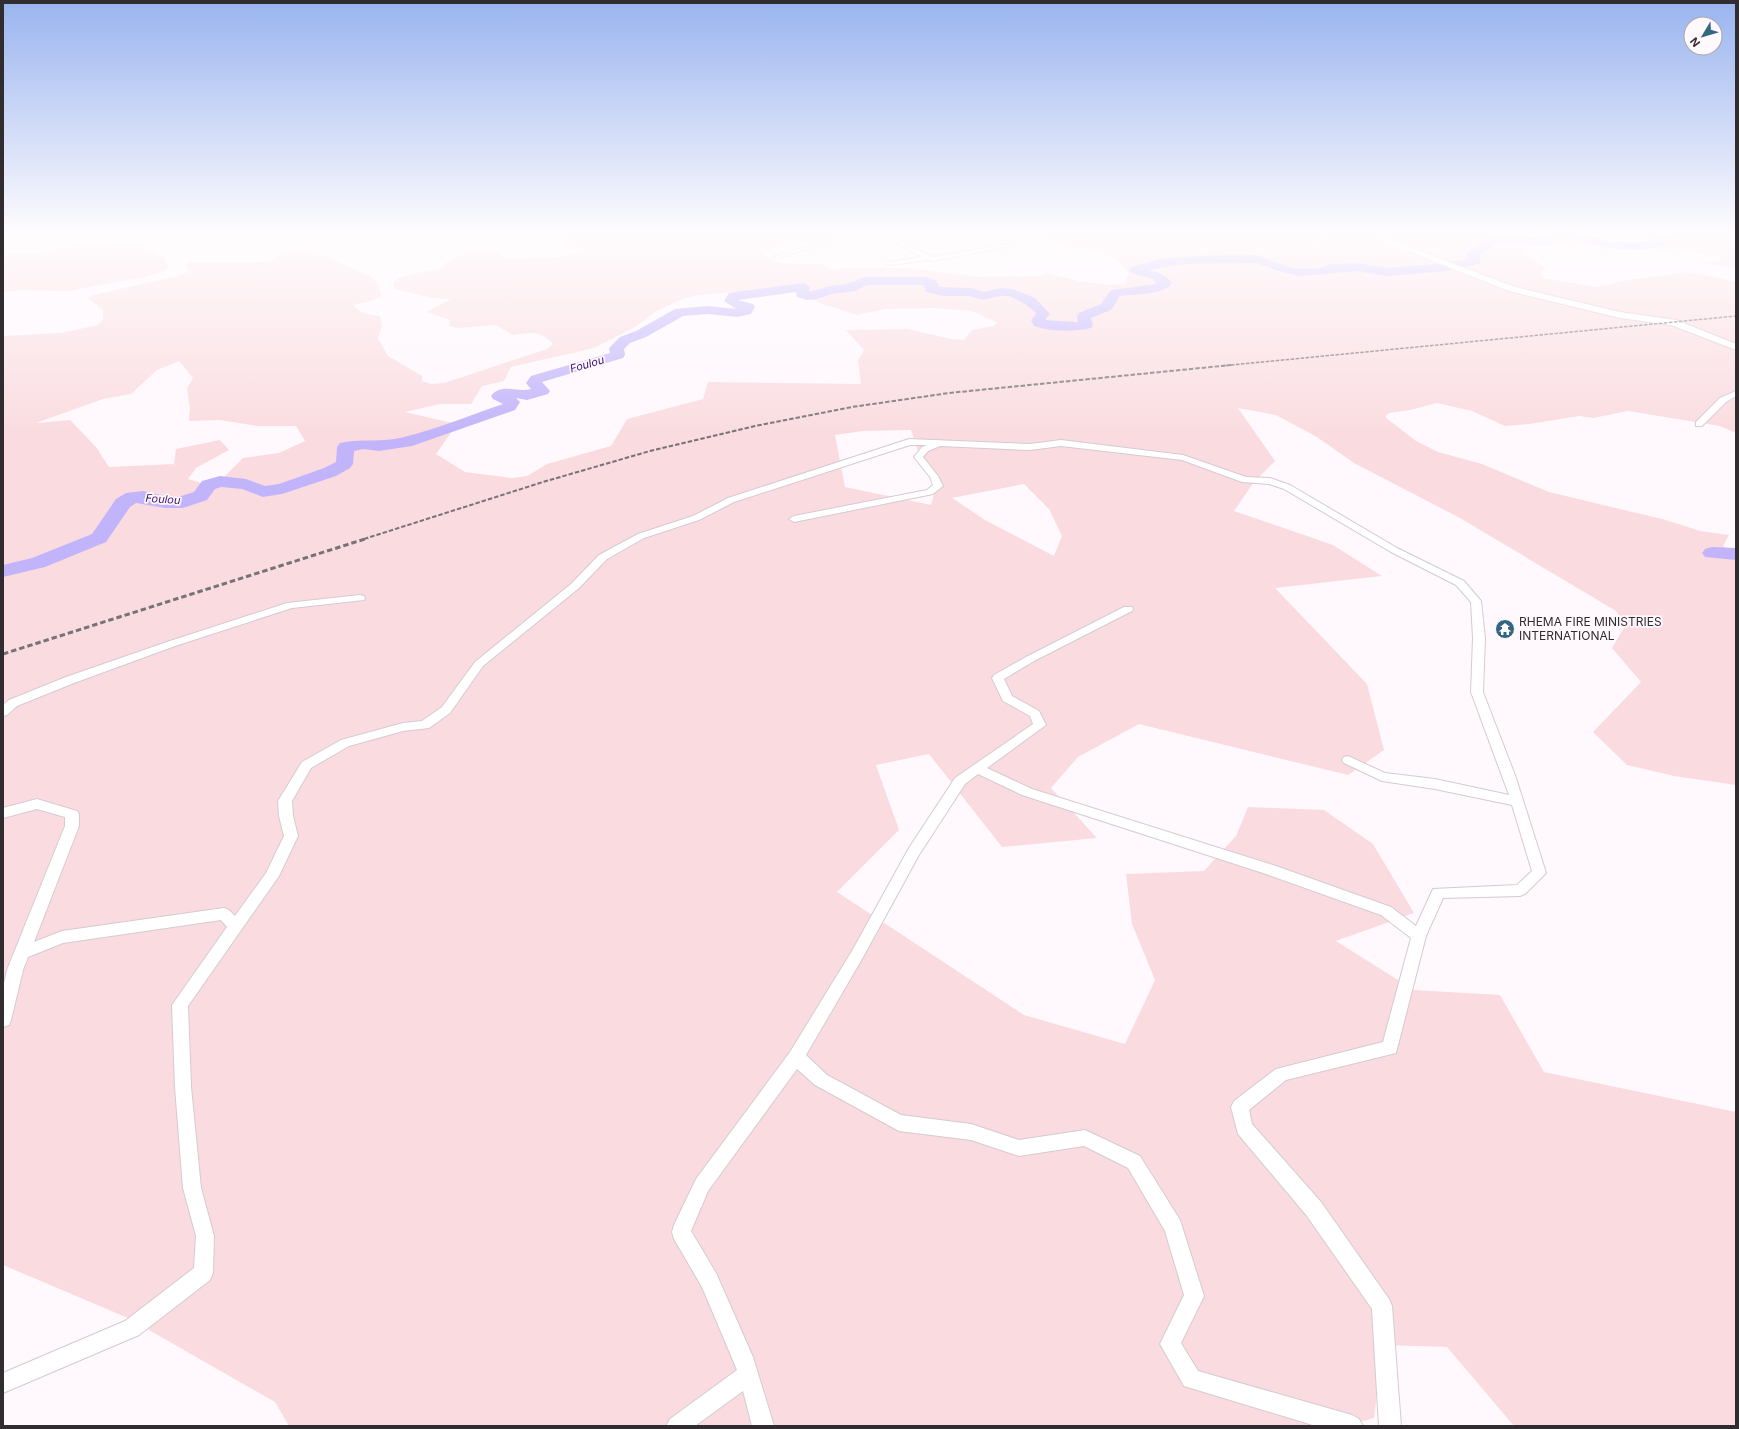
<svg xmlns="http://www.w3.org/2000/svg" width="1739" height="1429" font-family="Inter,sans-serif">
  <rect width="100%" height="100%" fill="#fff8fd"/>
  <path fill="#fadce0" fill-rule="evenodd" d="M565,233h279l-17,9h-47l-2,4 -13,7v4l16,6 41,1 13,7 7,-3h64l73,9 62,-1 5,-3 32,8 28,4 18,-1 5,-11c-19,-25 -45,-22 -73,-30 -7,-2 -15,-7 -22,-10h533l38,7 2,8 -5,2 -17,-4 -26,-1 -24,1 -11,7 21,15 -4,6 2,4 53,9 33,-7 58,-8 19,3 30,7v151l-16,-7 -92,-15 -35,7 -14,-2 -50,8 -24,2 -33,-15 -35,-8 -27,7 -21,3 -4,4 31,24 22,11 44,12 67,28 117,28 34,11 29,4 -6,11 13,8v231l-62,-9 -47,-11 -34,-33 48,-50 -29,-34 13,-22 -9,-15 -156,-93 -106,-55 -37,-26 -41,-22 -38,-7 37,53 -21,21 -20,29 99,34 49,31 -107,12 92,96 17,66 -36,25 -209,-51 -61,33 -27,31 46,50 -95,9 -73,-93 -53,11 23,65 -62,62 187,123 101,29 30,-64 -23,-56 -6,-50 78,-3 32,-35 12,-29 76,3 49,34 41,69 -78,28 78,49 86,5 44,77 192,40v314h-222l-67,-79 -64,-2 -9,73 -29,8h-1056l-14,-24 -147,-84 -125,-53v-929l58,-3 37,-8 5,-6v-9l-15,-12 2,-2 91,-21 8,-4 -4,-6 4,-3h76l7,-2 10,-7 20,-2 16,2 52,23 9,9 2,11c-7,6 -18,6 -27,9 5,9 18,10 26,11l2,9 -4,14 10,17 34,20v5l9,3 13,-1 103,-34 6,-5c-14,-15 -22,-11 -40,-9l-17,-10 -37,3 -10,-2 1,-6 -23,-8 24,-13 -19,-1 -38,-9 -1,-6 6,-5 10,-3 30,-7 10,-7 15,-6v-5l19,-1 9,1 14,8 55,-1 17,-5 1,-4 -16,-3 3,-6zM798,284l9,1 -3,2 -2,7 18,9 37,12 29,-6 49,-1 36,3 26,11 -3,4 -22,4 -8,10 -13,-1 -43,-10 -62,1 18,20 -6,11 3,23 -153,-2 -5,17 -76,20 -16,27 -64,18 -20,12 -15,2 -47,-6 -29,-18 21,-30 -52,-12 35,-8h31l11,-18 22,-5 7,-14 83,-19 41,-21 21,-16 29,-13 14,-3 59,-5zM179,361l14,17 -6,10 3,20 -1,13 31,-1 37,6h39l9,15 -26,12 -36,5 -23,23 -12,4 -20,-6 8,-11 33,-18 -9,-10 -44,9 -2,15 -65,3 -13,-20 -26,-27 -34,3 67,-24 28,-5 26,-24zM911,430l7,21 19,32 -6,22 -86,-18 -10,-52 28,-4zM1024,484l25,25 13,27 -8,20 -69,-36 -33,-22z
    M1624,233h112v35l-39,-6 25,-1 -2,-4 -45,-8 -18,1 -7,-5 15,-7z
    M91,244l30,2h22l21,10 4,11 -2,3 -21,7 -78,14 -46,-1 -18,2v-38h39l14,-6z"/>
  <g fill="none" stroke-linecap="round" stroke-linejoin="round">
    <path fill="#c2b4fa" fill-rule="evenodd" d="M1540,233h15l-5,4 4,5 -2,3 -57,-1 -16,11 2,6 -2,3 -33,7 -59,5 -31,-5 -56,5 -18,-4 -26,-9 -72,1 -36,6c10,2 18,5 24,13 -8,12 -38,11 -52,13l-9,14 -20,8 2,7 -2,3c-18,4 -39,4 -57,-2l-3,-6 5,-6 -1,-2 -10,-8 -15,-8h-10l-18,4 -12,-4h-27l-17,-4 -2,-7h-57l-12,6 -23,3 -15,5 -10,1 -10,-3 -1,-5 -58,8 15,4 2,3 -4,7 -14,3 -29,-3 -25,2 -37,21 -16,6 -6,6 1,6 -2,3 -81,24 8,9 -2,3 -21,6 -11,-2 4,4 -5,8 -103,36 -33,5 -16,-2 -9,2 -1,13 -3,4 -14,8 -54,18 -19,3 -21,-8 -21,-2 -6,2 -8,11 -24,8h-18l-29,-5 -6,4 -24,35 -61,25 -42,10v-12l29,-7 60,-24 24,-35 10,-6 17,-2 22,5h16l13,-4 8,-11 18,-5 26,3 19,7 14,-2 45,-16 12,-6 1,-15 3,-4c23,-5 42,0 64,-6 33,-8 66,-22 99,-33l-10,-5 -2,-3c10,-14 27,-3 40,-7l-5,-6 5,-7 79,-23 -1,-5 11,-11 16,-6 39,-22 33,-3 28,3 -12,-8 5,-8 5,-1 70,-9 6,4 -1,5 21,-6 17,-2 18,-7h62l9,4 3,6 31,1 14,4 16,-4 12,1 23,9 15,16 -5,6 31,2h2l-1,-6 2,-3 22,-9 10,-14 46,-6 -4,-5 -22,-6 -2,-3 2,-3 28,-8 38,-3 59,-1 37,13 12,1 16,-1 8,-4 27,-1 31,5 59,-5 22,-4 -1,-5 2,-3 23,-15 47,2 -2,-2z
      M1559,233h18l28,7 29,3 12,-2 18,-8h13c-23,31 -87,11 -116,2z
      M1726,233h10v4l-8,-2z
      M1712,547l24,1v12l-31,-3 -3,-4 3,-4z"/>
    <defs>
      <path id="street" d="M851,233h9l-82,25 -5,-1z
        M926,233h9l-30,11 28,13 81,-14 3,2 -84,16 -5,-1 -40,5 -1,-1 3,-2 32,-5 -24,-13 4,-4z
        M1347,233h13l-47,9 -3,-2z
        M1389,233h21l-35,5 -3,-2z
        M1736,391v5l-10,6 -24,24h-6v-4l24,-24z
        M909,439l121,5 31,-4 122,15 63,22 24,1 20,7 107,63 67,33 17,20 4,37 -2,54 33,86 30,95 -21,21 -5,2 -77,2 -17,38 -30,117 -110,27 -37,30 3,14 69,78 68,97 3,7 9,120h-22l-7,-117 -65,-93 -69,-82 -7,-27 3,-6 42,-32 107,-27 28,-104 -30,-23 -115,-41 -244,-79 -44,-21 -13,10 -46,71 -57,104 -56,96 21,20 74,40 70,9 48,16 66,-10 55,26 40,64 24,76 -23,47 17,28 154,44 7,4 4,7h-47l-132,-40 -24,-42 24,-49 -19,-64 -37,-63 -44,-22 -65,10 -48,-16 -72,-9 -84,-46 -18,-16 -89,122 -17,40 25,42 37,84 21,69h-22l-9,-35 -48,35h-29l4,-7 67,-49 -35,-83 -28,-48 -2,-7 2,-7 22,-46 94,-127 62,-101 57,-103 46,-70 78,-54 -3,-8 -27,-15 -11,-23 2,-3 32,-18 98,-50h8l1,2 -1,2 -98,50 -30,18 8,17 27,15 7,14 -59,43 45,21 244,77 115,41 25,19 17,-37 84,-4 15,-14 -20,-66 -77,-16 -53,-8 -38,-18 -2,-3 2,-3 4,-1 37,17 50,6 74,16 -38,-103 2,-54 -2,-36 -15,-17 -65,-33 -107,-63 -15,-5 -27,-2 -60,-22 -121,-14 -31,4 -90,-4 -12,5 -5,6 15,19 5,10 -10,8 -139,28 -5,-3 5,-3 133,-26 6,-5 -3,-8 -16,-20 8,-10 5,-2h-17l-176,57 -35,18 -55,18 -37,21 -28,29 -96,78 -33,47 -21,15 -26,3 -54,15 -38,22 -19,33 1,15 5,20 -19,40 -91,130 3,81 10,101 13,48 -1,37 -3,7 -71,55 -136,58v-20l122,-52 69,-53 2,-32 -13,-48 -8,-101 -3,-82 55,-78 -6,-7 -158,23 -35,14 -5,13 -12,50 -2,5 -6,2v-39l4,-18 58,-144v-9l-28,-8 -34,9v-10l34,-9 40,12 2,3v12l-45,116 28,-11 162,-23 5,2 6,6 31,-43 18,-37 -5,-20 -1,-15 24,-39 39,-22 62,-17 19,-2 20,-14 33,-45 96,-78 28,-29 39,-21 55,-18 35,-18z
        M360,595l4,1 1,2 -1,2 -72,8 -117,38 -101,37 -57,23 -10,9 -4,1v-11l6,-5 57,-23 101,-35 120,-39z"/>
      <path id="secondary" d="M1362,233h11l142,54 105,25 56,8 60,24v6l-65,-25 -51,-7 -111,-27z"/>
    </defs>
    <use href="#street" stroke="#d5cad3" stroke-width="2"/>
    <use href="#secondary" stroke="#d5cad3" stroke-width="2"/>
    <use href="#street" fill="#fff" fill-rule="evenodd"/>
    <use href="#secondary" fill="#fff" fill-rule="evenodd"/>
    <path stroke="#777276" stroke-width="1.5" stroke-dasharray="3.5 1.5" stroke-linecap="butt" d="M1221,366l515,-50"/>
    <path stroke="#777276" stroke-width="2" stroke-dasharray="4.5 2" stroke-linecap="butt" d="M364,539l179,-57 107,-31 105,-25 97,-19 97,-14 282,-28"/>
    <path stroke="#777276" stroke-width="3" stroke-dasharray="5.5 3" stroke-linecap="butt" d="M3,654l365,-116"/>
  </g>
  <linearGradient id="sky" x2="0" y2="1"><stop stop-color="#99b4ef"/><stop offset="0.54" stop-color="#fffcfe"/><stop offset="1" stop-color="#fffcfe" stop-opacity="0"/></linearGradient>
  <rect width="1739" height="433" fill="url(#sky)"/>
  <defs>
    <symbol id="temple-disc" viewBox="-11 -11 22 22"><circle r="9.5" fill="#346684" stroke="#fff8fd"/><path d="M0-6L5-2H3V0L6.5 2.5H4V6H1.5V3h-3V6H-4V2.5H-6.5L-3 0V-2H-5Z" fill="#fff"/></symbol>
  </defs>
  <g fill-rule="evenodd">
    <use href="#temple-disc" x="1494" y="618" width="22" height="22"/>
  </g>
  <g text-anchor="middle" stroke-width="3.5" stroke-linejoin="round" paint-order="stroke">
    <g font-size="11" font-style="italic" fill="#380f73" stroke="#fff8fd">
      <text transform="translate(587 364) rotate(-16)" y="4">Foulou</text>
      <text transform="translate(163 499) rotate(4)" y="4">Foulou</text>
    </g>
    <g font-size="12" fill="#312c30" stroke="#fff8fd" text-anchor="start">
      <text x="1519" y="626">RHEMA FIRE MINISTRIES<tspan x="1519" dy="14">INTERNATIONAL</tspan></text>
    </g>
  </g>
  <rect width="1739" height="1429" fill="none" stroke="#312c30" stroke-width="8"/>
  <g transform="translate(1703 36) rotate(232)"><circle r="19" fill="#fff8fd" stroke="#ada6ab"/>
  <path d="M0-3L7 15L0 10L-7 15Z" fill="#346684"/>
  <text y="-6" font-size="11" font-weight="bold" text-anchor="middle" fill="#312c30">N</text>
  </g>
</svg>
